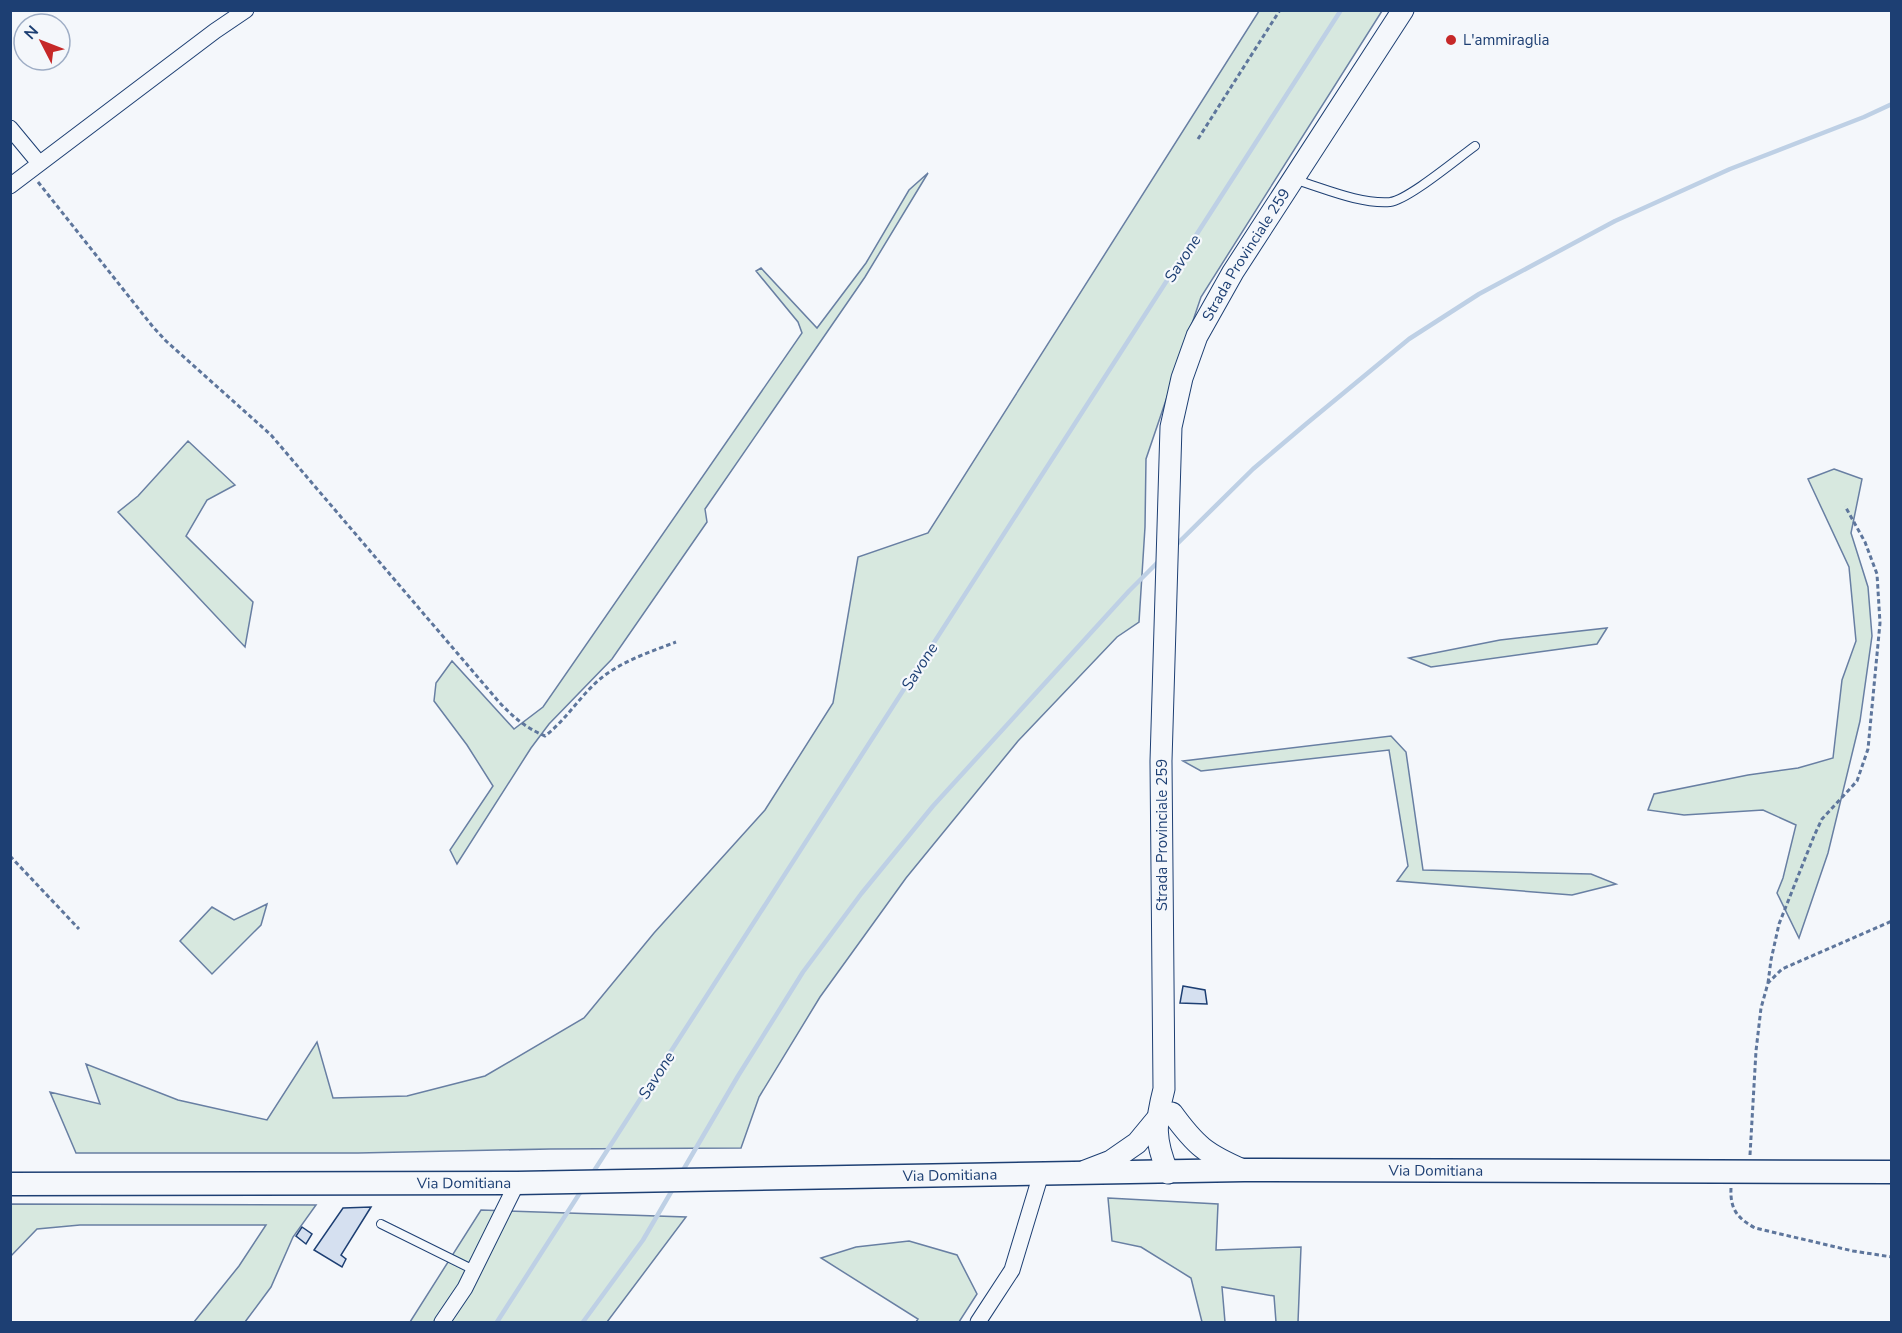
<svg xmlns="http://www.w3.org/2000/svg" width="1902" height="1333" font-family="'Nunito Sans',sans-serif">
  <rect width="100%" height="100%" fill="#f4f7fb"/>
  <path fill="#d7e8df" stroke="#687fa3" stroke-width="1.5" d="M1259,11h123l-181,286 -55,162 -1,68 -6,95 -22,15 -99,104 -112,137 -86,119 -61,100 -18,51 -191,1 -192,4h-282l-26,-61 50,12 -14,-40 92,36 89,20 50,-78 16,56 74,-2 78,-20 99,-58 70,-85 111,-123 68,-107 25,-146 70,-24z
    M928,173l-63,104 -160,232 2,13 -95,137 -63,65 -18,24 -74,116 -7,-14 43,-64 -26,-41 -33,-44 2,-18 16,-22 62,68 29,-22 259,-374 -4,-11 -42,-51 5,-3 56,60 49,-65 43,-73z
    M188,441l47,44 -28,15 -21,36 67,66 -8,45 -127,-135 20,-16z
    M1834,469l28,10 -11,54 17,54 4,49 -12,85 -32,132 -29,85 -22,-45 6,-15 13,-53 -33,-15 -79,5 -36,-5 6,-16 94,-19 50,-7 35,-10 9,-78 14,-39 -7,-74 -41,-88z
    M1607,628l-10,16 -166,23 -22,-9 91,-18z
    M1391,736l15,16 17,118 168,4 25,10 -44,11 -175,-14 11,-15 -19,-116 -188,21 -18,-10z
    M267,904l-6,21 -49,49 -32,-33 32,-34 22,13z
    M1108,1198l110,6 -2,46 85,-3 -3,75h-22l-2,-26 -52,-9 3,35h-23l-11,-44 -50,-31 -29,-6z
    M11,1204l305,1 -23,32 -22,50 -26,35h-51l45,-56 27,-41h-186l-43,4 -26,27z
    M481,1210l205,7 -79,105h-197z
    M909,1241l48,14 20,39 -18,28h-43l2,-3 -97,-61 35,-11z"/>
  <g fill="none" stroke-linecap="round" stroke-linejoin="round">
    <path stroke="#bed0e5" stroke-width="4.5" d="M1174,547l79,-78 53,-45 103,-85 70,-45 136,-73 115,-52 134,-52 28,-13
      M682,1172l56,-96 65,-104 58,-78 72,-88 196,-215 30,-30
      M592,1174l749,-1164
      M497,1322l86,-134
      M583,1322l60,-82 31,-53"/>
  </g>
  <path fill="#d5e0f0" stroke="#1d3f73" stroke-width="1.5" d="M1183,986l22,4 2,14 -27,-1z
    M371,1207l-30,48 5,4 -4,8 -28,-17 29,-42z
    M302,1227l10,7 -6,10 -10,-8z"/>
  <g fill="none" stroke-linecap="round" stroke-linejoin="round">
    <defs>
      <path id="lane" d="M1296,180c30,9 63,24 94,22 18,-2 68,-44 85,-56
        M381,1224l93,46"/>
      <path id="street" d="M10,128l29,35
        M10,186l205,-155 31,-21
        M442,1322l23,-34 52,-105
        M978,1322l34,-52 29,-96"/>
      <g id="secondary">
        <path d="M1172,1113c24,33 34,41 71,57"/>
        <path d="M1085,1171l26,-10 26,-18 19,-23"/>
        <path id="s1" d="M1168,1173c-14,-34 -13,-49 -4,-84l-3,-328 10,-334 11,-49 15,-42 36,-64 170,-262"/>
      </g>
      <g id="primary">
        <path id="s2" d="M10,1184l507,-1 727,-13 648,2"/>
      </g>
    </defs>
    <use href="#lane" stroke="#1d3f73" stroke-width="10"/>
    <use href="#street" stroke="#1d3f73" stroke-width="17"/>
    <use href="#secondary" stroke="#1d3f73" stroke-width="23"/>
    <use href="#primary" stroke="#1d3f73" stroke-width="25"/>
    <path stroke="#5e769c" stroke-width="3" stroke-dasharray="4.5 3" stroke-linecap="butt" d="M1198,139l82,-129
      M38,182l115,145 13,14 105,94 228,267c14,15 27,26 46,34 21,-16 35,-40 55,-57 22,-18 50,-27 76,-37
      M10,856l69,73
      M1768,983l3,-23 8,-36 35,-88 8,-17 35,-38 11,-32 12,-126 -3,-49 -12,-32 -20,-36
      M1750,1155l6,-104 5,-43 7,-25 14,-14 110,-48
      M1731,1188c-1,21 6,30 24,40l98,23 39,6"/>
    <use href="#lane" stroke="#f4f7fb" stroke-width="8"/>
    <use href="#street" stroke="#f4f7fb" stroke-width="15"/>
    <use href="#secondary" stroke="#f4f7fb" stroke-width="21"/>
    <use href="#primary" stroke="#f4f7fb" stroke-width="22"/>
  </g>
  <circle fill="#c62828" stroke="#f4f7fb" stroke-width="2" cx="1451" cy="40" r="6"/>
  <g text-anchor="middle" stroke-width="4.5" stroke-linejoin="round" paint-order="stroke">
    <g font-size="15" fill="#1d3f73" stroke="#f4f7fb" text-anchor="start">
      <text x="1463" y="45">L'ammiraglia</text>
    </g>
    <g font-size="15" fill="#1d3f73" stroke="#f4f7fb">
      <text dy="5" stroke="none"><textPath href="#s1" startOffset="938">Strada Provinciale 259</textPath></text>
      <text transform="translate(1162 835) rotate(-90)" y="5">Strada Provinciale 259</text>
      <text dy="5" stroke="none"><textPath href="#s2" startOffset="1426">Via Domitiana</textPath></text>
      <text dy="5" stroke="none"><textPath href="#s2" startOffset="940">Via Domitiana</textPath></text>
      <text dy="5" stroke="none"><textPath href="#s2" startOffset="454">Via Domitiana</textPath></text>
    </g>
    <g font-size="16" font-style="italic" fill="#1d3f73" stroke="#f4f7fb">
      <text transform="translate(1182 258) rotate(-57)" y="6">Savone</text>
      <text transform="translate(919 666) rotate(-57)" y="6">Savone</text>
      <text transform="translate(656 1075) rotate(-57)" y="6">Savone</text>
    </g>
  </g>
  <rect width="1902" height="1333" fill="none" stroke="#1d3f73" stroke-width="24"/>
  <g transform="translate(42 42) rotate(312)"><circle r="28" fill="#f4f7fb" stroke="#9eadc5" stroke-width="1.5"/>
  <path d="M0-4.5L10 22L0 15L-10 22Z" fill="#c62828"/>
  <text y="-9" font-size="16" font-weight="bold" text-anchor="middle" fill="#1d3f73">N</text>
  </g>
</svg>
